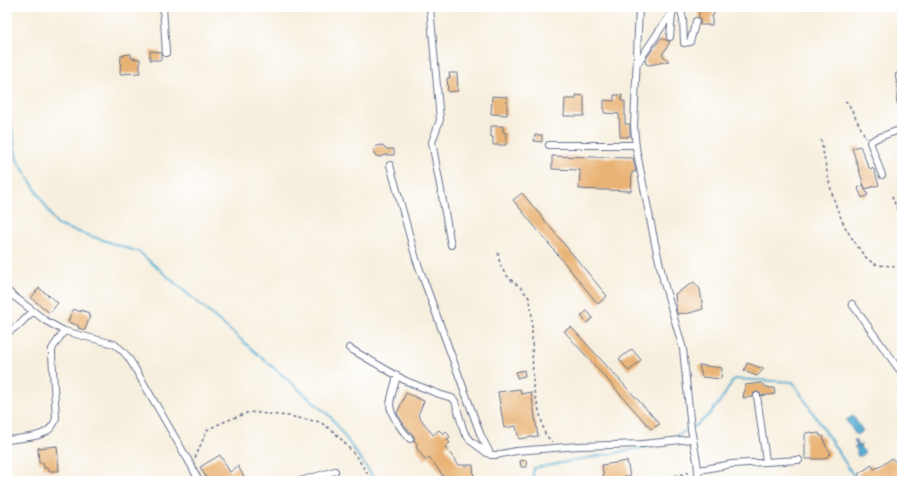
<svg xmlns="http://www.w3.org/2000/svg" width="909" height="488" font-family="Itim,sans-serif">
  <rect width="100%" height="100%" fill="#fff"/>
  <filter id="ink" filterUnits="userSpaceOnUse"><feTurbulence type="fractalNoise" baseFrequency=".025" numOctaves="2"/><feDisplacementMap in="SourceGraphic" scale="8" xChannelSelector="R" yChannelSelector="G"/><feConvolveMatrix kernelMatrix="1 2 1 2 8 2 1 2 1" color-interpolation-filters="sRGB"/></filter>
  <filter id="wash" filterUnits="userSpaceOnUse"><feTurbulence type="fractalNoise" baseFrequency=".012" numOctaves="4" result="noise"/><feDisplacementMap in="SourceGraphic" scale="16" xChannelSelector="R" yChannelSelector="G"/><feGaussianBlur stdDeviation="0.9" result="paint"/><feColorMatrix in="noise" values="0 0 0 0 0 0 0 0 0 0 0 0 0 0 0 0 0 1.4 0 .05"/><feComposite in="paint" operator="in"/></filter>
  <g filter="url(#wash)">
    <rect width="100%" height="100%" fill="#f7efde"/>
    <path fill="#55acd2" stroke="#386e98" d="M853,416l10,15 -7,4 -10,-15z
      M855,439l3,7h1l2,-2 -1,3 4,4v3l-3,2h-3l-1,-1v-6l-3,-2 3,-1 -3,-6z"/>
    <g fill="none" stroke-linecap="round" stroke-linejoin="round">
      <path stroke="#55acd2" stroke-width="2" d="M7,102l10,57 40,66 82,27 192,165 45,64
        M671,438c11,-5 24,-10 33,-19 13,-11 21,-25 30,-40l59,3 64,99
        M532,481l2,-13 118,-22"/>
    </g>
    <g id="blocks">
      <path fill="#e9b374" d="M713,9l1,6 -2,1v9h-12v-5l-1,-2v-5l1,-3z
        M661,38l9,4 -8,13 7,6 -20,4 -3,-1 -1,-4z
        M150,51l11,1v8h-11z
        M131,54v4l9,1v14l-20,1 1,-18h3l-1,-1z
        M449,73h8l1,18 -10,1 -1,-14h3z
        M576,95l8,1v20h-20l1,-17h11z
        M614,95h8l-1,6h4v23h5v12h-2v1h-8l-1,-23 -15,-1v-13l10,1z
        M492,96l15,1v18l-16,-1z
        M491,126h12v6l3,1v12h-13v-8h-2z
        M535,135h7v7l-8,-1z
        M381,145l6,4h7v6h-9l-5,2 -4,-1 -2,-3v-4l3,-3z
        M860,146l9,22 5,1 5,16 -14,4 3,6 -6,3 -4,-10 6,-3 1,4 -13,-41z
        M552,156l81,2 3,14h-4l-1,19 -52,-2 1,-19 -28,-1z
        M522,193l85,103 -9,8 -85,-104z
        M694,282l6,7 3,20 -17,5 -2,-1 -7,1 -2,-20z
        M39,288l19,15 -8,10 -19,-15z
        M73,309l8,3v-2l8,3 -1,3h2l-5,14 -7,-2 1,-2 -11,-4z
        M587,311l6,7 -6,5 -6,-7z
        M571,327l89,97 -9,5 -87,-98z
        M632,349l9,11 -12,11 -10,-12z
        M747,363l17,6 -7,7 -13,-5z
        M699,365l23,3 -1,11 -19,-2z
        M524,370l1,6 -8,2 -1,-6z
        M761,383l5,4h3v1h5l1,6 -14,2 -1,-3 -3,-1 -3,1 -1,4 -10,1 1,-6 1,-2v-5z
        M520,389l1,5 10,-2 7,44 -19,3 -3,-13 -12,2 -6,-36z
        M406,393l18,8 -6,14 15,20 6,-5 4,4 3,-3 4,6 -3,2 3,4 -5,4 14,18h14l1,16h-27l-18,-24 -4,3 -9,-13 2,-2 -4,-5v-4l-10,-11 -7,-12z
        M812,432l1,2 6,-1 1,3h3l3,11 2,2 3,4 -6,6h-20v-24l1,-2z
        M57,446l2,25h-11v-3h-4l-1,-6 -4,1 -1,-15z
        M220,455l10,17 8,-6 8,15h-38l-8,-14z
        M892,458l10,12v7l-7,4h-32l-5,-7 14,-9 2,4 7,-3z
        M526,460l1,7h-6l-1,-6z
        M627,461l3,15 -26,4 -2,-15z"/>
    </g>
  </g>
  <g filter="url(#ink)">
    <use href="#blocks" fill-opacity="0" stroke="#68728b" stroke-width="1"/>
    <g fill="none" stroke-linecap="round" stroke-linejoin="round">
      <defs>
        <path id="street" d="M163,7l3,46
          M430,7l10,113 -8,22 19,103
          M639,7l-5,119 2,22 18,91 10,44 19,66 8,80 6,32 2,20
          M680,7l3,12 1,24 6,-1 6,-21
          M670,37l1,-11 1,-12
          M637,64l22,-33 17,-24
          M899,76l2,11 -1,14 2,4
          M549,145h87
          M390,165l26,94 65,177 10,19
          M882,175l-12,-33 7,-4 25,-9
          M7,291l39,30 18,10 50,13c9,6 14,12 19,21l58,100 8,16
          M852,304l46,64 4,4
          M7,333l13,-9 13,-13
          M349,348l57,33 33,13 13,4 3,3 9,31 7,9 16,12 4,2h5l20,-4 63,-5 63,-2 50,-5
          M397,376c-2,8 -6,20 -7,28 0,11 13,28 20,35
          M757,396l9,65
          M7,440c18,-3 44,-1 49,-22l-4,-63v-6l12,-18
          M699,470l33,-6 67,-4
          M300,481l35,-10"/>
      </defs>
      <use href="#street" stroke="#68728b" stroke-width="8"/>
      <path stroke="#68728b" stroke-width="1.5" stroke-dasharray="3 3" stroke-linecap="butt" d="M845,101l3,2 18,35
        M821,140c5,27 9,55 21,80 3,8 8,15 12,21 5,8 12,19 21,23 9,3 19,0 27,4
        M892,196l10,27
        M498,253l2,11 4,8 6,7 11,9 9,11 2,18v19l1,51 12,47 7,8
        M195,458l12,-28 14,-7 28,-11 39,4 32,6 13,9 10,10 15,18 14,22
        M651,481l41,-9"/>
      <use href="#street" stroke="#fff" stroke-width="6"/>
    </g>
  </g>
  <rect width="909" height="488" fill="none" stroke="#fff" stroke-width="24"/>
</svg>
